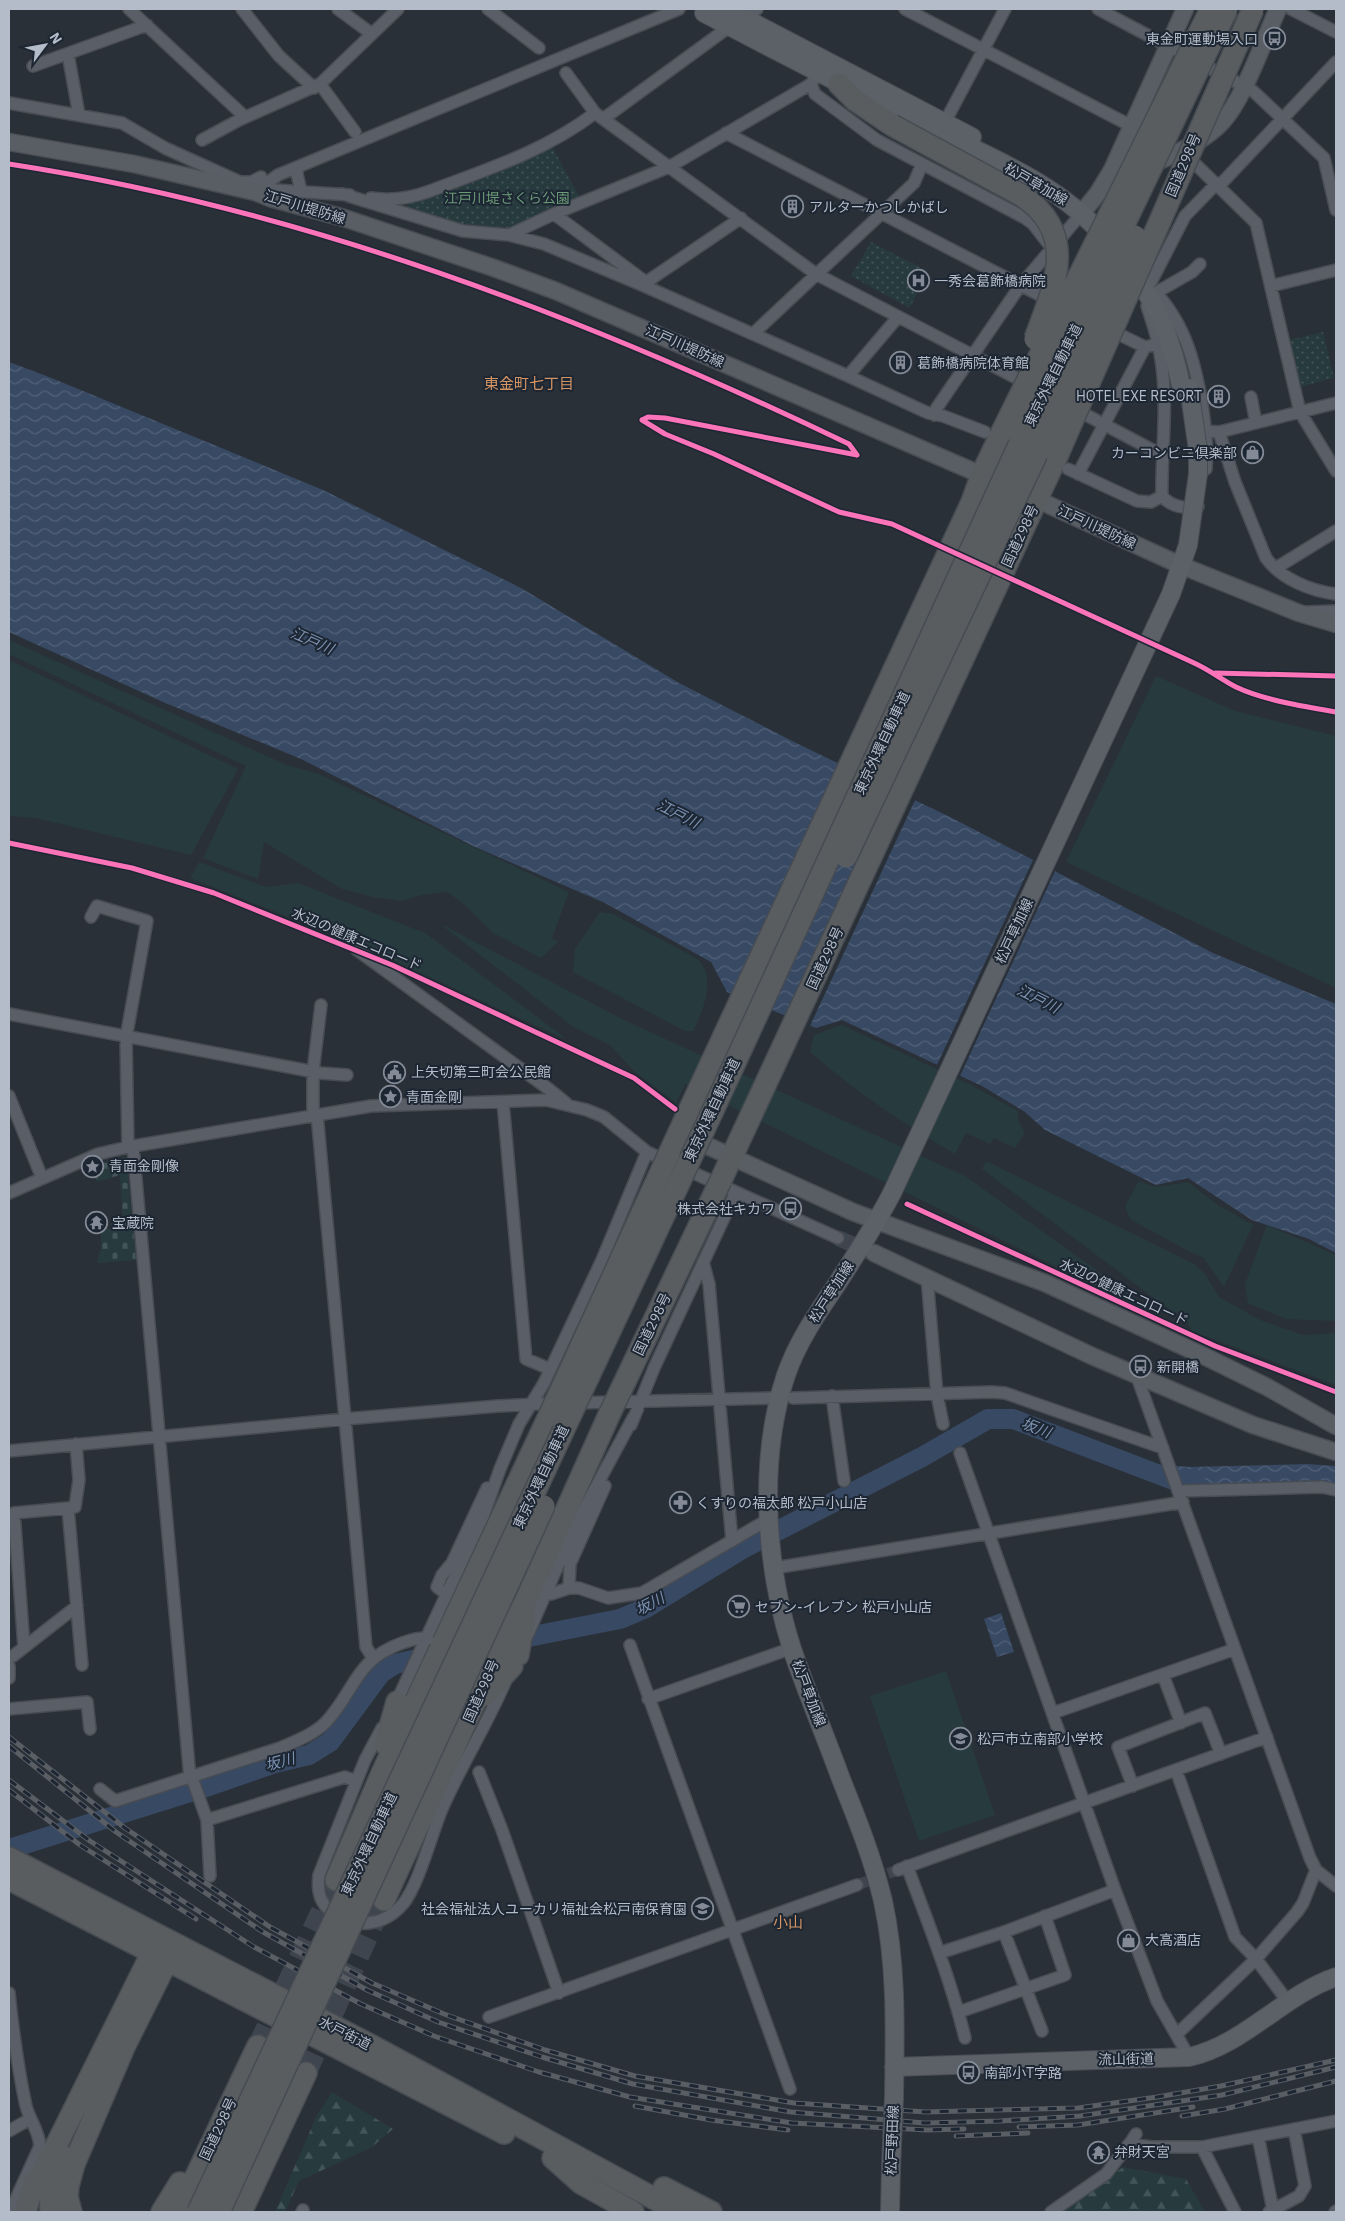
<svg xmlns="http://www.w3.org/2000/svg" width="1345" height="2221" font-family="'IBM Plex Sans','Noto Sans JP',sans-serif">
  <defs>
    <pattern id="forest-firs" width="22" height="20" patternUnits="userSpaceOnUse" patternTransform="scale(1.25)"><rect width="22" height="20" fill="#273a3e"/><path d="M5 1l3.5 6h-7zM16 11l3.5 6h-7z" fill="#445559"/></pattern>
    <pattern id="cemetery-stones" width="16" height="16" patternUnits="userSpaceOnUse" patternTransform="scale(1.25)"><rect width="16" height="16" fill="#273a3e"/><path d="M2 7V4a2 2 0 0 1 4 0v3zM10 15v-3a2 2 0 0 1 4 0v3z" fill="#445559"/></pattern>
    <pattern id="park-dots" width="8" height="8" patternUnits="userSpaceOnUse" patternTransform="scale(1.25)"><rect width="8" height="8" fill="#273a3e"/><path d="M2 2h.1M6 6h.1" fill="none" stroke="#445559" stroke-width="1.8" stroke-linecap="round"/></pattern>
    <pattern id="water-waves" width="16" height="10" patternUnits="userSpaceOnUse" patternTransform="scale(1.25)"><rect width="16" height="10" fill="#384963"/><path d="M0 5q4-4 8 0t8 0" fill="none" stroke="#526178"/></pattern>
  </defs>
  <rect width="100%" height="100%" fill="#2a3038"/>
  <path fill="#273a3e" d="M9,640l278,125 32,9 250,118 -17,46 6,4 -17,16 -48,-25 -30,-30 -16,-11 -30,4 -14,5 -30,-4 -31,-8 -78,-47 -6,37 -55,-21 43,-92 -237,-112z
    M9,660l229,109 -47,86 -155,-37 -27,-2z
    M1156,676l79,35 101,25v252l-270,-126z
    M199,862l67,25 32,-4 127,50 139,104 -1,1 -204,-93 -169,-67z
    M600,912l13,2 85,45c3,4 7,9 8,14 5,18 -5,43 -13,58h-8l-112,-59 2,-23z
    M445,926l179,94 341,156 197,141 -1,1 -476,-234 -9,19 -42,-32 -24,-26 -35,-17 -131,-101z
    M842,1025l129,60 47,26v10l7,12 -10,15 -21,-10 -4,6 -24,-11 -11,21c-51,-30 -100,-63 -145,-102l4,-17z
    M986,1161l208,103 11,10 14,23 41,23 43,15 33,-2v52l-144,-54 -7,-14 -15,-7 -188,-141z
    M1139,1181l16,6 33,-5 30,23 35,20 -29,62 -20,-29 -14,-6 -60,-33 -5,-13z
    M1267,1225l69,30v66l-50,-2 -38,-16 -3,-19z
    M946,1671l49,144 -76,26 -49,-145z"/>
  <path fill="url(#forest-firs)" d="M332,2092l61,37 -21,18 -73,34 -14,31h-10l42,-97z
    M1123,2167l63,12 19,33h-142z"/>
  <path fill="url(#cemetery-stones)" d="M126,1156l10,104 -39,3 4,-15v-18l22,-4 -3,-51 -23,7 -3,-7 3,-10z"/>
  <path fill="url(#park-dots)" d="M551,145l30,55 -72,30 -43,-2 -61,-19 4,-7z
    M871,242l56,29 -17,37 -59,-32z
    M1323,332l11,46 -34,9 -11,-47z"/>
  <path fill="url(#water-waves)" d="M9,362l40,15 274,113 198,98 158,95 115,59 158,76 261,135 123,51v249l-27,-14 -57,-19 -64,-42 -32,7 -111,-55 -20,-18 -43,-26 -140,-66 -26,8 -89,-36 -16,-30 -106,-59 -130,-56 -174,-88 -138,-57 -154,-70z
    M1307,1464l29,2v20l-152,1 -20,-22 26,2z
    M1001,1613l13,39 -17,5 -13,-38z"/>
  <path fill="#2a3038" d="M891,785l25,13 -107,230 -25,-10z
    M1034,858l22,11 -97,209 -23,-11z"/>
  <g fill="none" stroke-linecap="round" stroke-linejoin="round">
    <path stroke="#384963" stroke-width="20" d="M508,1641l112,-22 26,-11 98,-60 178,-91 66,-38h25l160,61 22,-1
      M9,1849l194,-61 72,-25 34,-8 21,-13 51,-69 14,-9 40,-9"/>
    <path stroke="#3f454e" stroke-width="11" stroke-dasharray="11 5.5" stroke-linecap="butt" d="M857,1885l41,-15"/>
    <path stroke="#3f454e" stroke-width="16" stroke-dasharray="16 8" stroke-linecap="butt" d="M838,1238l34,15"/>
    <path stroke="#3f454e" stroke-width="21" stroke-dasharray="21 11" stroke-linecap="butt" d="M258,2046l78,-166
      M306,2073l78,-173"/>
    <defs>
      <path id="street" d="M129,9l116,108
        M242,9l37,47 35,32
        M338,9l34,25
        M488,9l51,39
        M905,9l232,120
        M1098,9l155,82 71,67 12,52
        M1291,9l45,23
        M745,18l12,-9
        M68,54l11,61
        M33,66l114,-41
        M566,73l29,40 221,161 214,111
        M320,84l35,48
        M811,84l4,10 62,46 148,78 8,6 18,23
        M9,103l113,20 43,25 75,34h11l10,-5
        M603,119l126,-92
        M945,122l60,-113
        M726,133l327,169
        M202,140l37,-20 81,-36 78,-75
        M1186,155l70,68 44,189 36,59
        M298,167l-1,7 4,17
        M1219,186l117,-124
        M255,192l23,-17 401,-166
        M256,192l20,-2 74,5
        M342,194l121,37 46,4 35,9 98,41 99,-67
        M371,198c20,3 40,0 59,-7 58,-22 115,-40 165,-78
        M554,214l89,66
        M509,235l47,-22 113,-46 142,-83 7,-12
        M1151,282l34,-66 32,-33
        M642,285l206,91 80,37 15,3 42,16
        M1271,286l65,-16
        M1157,292l35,-20 8,-8
        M1159,296c9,11 17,23 23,36 16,34 27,100 24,137
        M1147,306c5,16 11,32 13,48 9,46 1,95 2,142 9,11 20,11 34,13l2,-3
        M1108,329l37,18 13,-3
        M756,334l1,-4 157,-147 8,-19
        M848,376l50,-59
        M1251,397l5,26
        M1073,408l89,47
        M934,415l2,-6 84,-123 62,-73
        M1205,431l14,1 16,50 31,76c15,21 45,33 70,36
        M1219,432l117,-29
        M1068,469l69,32 14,1 11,-6
        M1078,474l67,-127
        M1276,568l60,-37
        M1308,612l28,-1
        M91,917l6,-11 50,15 -21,117 2,109
        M357,950l193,140 17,14
        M9,1014l311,59 27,2
        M9,1096l33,82
        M503,1102l23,257 24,10
        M317,1114l49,533 7,11
        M313,1115v-43l8,-67
        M133,1146l57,632
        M9,1193l89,-39 30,-7 243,-41 175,-6 41,10 17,7 43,35 191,86
        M703,1262l6,22 23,257
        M927,1277l10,118 6,29
        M1136,1374l174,484 6,12 20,16
        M832,1396l12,85
        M793,1398l198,-6 14,1 158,55
        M573,1403l198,-5
        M631,1425l23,-57 82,-176
        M76,1444l3,36 -4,27 -7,1 14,157
        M9,1451l336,-32 153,-13 59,-3
        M960,1453l155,437 42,111 32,56
        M1179,1491l143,-4 14,3
        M774,1568l409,-66
        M569,1588l1,-24 35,-78
        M444,1592l-7,-5 5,-12 10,-12 35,-75
        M551,1594l18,-6h10l29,10 34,-5 127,-74
        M528,1634l48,-110 57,-106
        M630,1645l160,444
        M24,1647l-10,-134 54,-5
        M9,1657l4,-1 64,-50
        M9,1666v12
        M1163,1675l18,48
        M648,1699l144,-51
        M395,1705l89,-191 16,-45 19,-45 25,-41 58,-123 45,-108
        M9,1709l78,-7 3,27
        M1053,1713l182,-64
        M382,1728l-17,32 -46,115c-2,15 0,28 13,37 23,17 51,15 71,-8 16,-20 28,-69 39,-95 19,-44 45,-84 64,-129
        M1176,1770l59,167 21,22 32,43
        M479,1772l23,58 57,163
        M192,1778l15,42 3,56
        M1133,1786l-15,-39 87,-34 16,41
        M100,1789l15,12 165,-53c16,-7 35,-14 47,-27 29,-32 28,-61 75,-78 10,-3 15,-6 26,-4
        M207,1820l138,-43 11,4
        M907,1866c21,57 44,114 58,172
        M898,1870l369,-133
        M1004,1932l38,99
        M939,1953l65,-21 111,-42
        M9,1993c4,38 9,76 17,113 4,15 13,25 14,40l-30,66
        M959,2012l106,-37 -20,-59
        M489,2017l368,-132
        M1177,2034l79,-75 41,-47 6,-9 13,-33
        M9,2131l21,-12
        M1258,2136l15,74
        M1129,2145l7,-11
        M1202,2147l33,65
        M302,2212l1,-2
        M1051,2212l55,-38 23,-30 22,3h51l134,-26
        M1269,2212l30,-16 6,-10 -11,-57
        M1335,2212l1,-1"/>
      <path id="secondary" d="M9,142l125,22 121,28 15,6 74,20 150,50 62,23 435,188
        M1106,181c36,-13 90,-31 116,-59 22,-23 42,-83 56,-113
        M1082,213l16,-20 14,-23 73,-161
        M1027,495l153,70 119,48 37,11
        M688,1137l165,75 192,71 157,72 65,32 69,39
        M874,1253l218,103 161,69 83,27"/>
      <path id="primary" d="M706,9l-2,4c69,36 139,72 209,107 69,34 145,61 195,121
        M727,9l245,128
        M1129,267c31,42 43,73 53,123
        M894,2067l295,-10c55,-12 94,-62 147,-80
        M894,2097c1,-66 3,-132 -11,-196 -10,-42 -26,-82 -42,-122 -16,-44 -34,-86 -49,-130 -27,-84 -34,-190 -6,-274 11,-32 30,-60 49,-88 20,-31 40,-61 57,-94l279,-599 17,-49
        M890,2212l1,-45"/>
      <path id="highway" d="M839,84l16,16 37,25
        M669,1154l303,-652 10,-28 20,-42
        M721,1180l336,-724
        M518,1655l7,-40
        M485,1695l27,-29
        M385,1744l12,-42
        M9,1858l363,188 307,166
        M9,1879l495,254
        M336,1880l47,-109 166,-355
        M384,1900l106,-231 36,-69 83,-185
        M553,2158l28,25 52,29
        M664,2188l47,24
        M25,2212l9,-28 9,-12 109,-219 10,-8
        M51,2212c-2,-20 4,-37 13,-55
        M71,2212l-4,-15 1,-11 6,-22 50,-117 43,-86v-13
        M162,2212l18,-29
        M179,2212l79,-166
        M241,2212l65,-139"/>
    </defs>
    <use href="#street" stroke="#484c53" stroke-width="14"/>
    <use href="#secondary" stroke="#484c53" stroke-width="19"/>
    <use href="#primary" stroke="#484c55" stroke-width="20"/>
    <use href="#highway" stroke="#474c53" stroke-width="24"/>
    <use href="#street" stroke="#5a5e66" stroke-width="11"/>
    <use href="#secondary" stroke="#595d64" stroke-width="16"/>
    <use href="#primary" stroke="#5c6168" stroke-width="18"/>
    <use href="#highway" stroke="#5a5d60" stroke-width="21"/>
    <defs>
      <path id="rail" d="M9,1737l116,91 145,99 102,56 72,31 101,36 90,26 159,27 132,9 71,-2 81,-2 79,-11 64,-11 115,-26
        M9,1746l107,86 147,100 104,58 71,32 104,35 91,27 158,28 134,11 75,-2 80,-5 142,-21 114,-28
        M9,1780l81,61 164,106 107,57 73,32 105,36 91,25 162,26 135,7 37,-1
        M9,1790l71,55 116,74
        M635,2106l76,14 77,10
        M1182,2116l43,-7 111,-28
        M1019,2127l59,-2 115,-18
        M956,2136l72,-3"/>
    </defs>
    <use href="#rail" stroke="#595d64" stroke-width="5"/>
    <use href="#rail" stroke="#1d2633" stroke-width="3" stroke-dasharray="9" stroke-linecap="butt"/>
    <defs>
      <path id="primary-bridge" d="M1188,545l10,-71v-24l-9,-62
        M891,2167l3,-70"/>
      <path id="highway-bridge" d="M892,125l129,70c59,39 33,91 14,144
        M1002,432l209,-423
        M1057,456l196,-447
        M846,857l195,-412 94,-209
        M609,1415l112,-235
        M549,1416l120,-262
        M198,2212l517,-1106 310,-674 202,-423
        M219,2212l325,-706"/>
    </defs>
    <use href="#primary-bridge" stroke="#484c55" stroke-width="20" stroke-linecap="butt"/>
    <use href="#highway-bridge" stroke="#474c53" stroke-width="24" stroke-linecap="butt"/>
    <use href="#primary-bridge" stroke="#5c6168" stroke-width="18"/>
    <use href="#highway-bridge" stroke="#5a5d60" stroke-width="21"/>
    <defs>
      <path id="cycleway" d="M9,164c294,45 573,152 840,280l8,11
        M642,420l23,14 49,20 125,58 53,12 300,138c16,7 29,17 44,25 27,13 70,20 100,25
        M642,420l6,-3 17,1 192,37
        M1215,673l121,3
        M9,843l123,25 82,25 178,72 242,113 41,31
        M907,1204l308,142 121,46"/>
    </defs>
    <use href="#cycleway" stroke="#1d2633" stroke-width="8"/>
    <use href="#cycleway" stroke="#fb73b8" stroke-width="5"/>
  </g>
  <defs>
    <symbol id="bus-ring" viewBox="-11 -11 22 22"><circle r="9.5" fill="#1d2633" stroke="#848b96" stroke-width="1.5"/><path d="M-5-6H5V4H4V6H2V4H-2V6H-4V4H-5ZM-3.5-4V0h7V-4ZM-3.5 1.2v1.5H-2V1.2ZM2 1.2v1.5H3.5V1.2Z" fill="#848b96"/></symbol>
    <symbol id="building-ring" viewBox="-11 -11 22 22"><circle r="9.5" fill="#1d2633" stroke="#848b96" stroke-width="1.5"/><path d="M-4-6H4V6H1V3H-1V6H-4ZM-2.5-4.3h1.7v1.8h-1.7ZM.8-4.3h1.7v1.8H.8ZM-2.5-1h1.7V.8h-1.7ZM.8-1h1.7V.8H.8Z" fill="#848b96"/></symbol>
    <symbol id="hospital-ring" viewBox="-11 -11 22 22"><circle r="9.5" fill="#1d2633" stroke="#848b96" stroke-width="1.5"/><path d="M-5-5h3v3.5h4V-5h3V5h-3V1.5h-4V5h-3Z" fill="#848b96"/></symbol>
    <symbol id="shop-ring" viewBox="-11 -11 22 22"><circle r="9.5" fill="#1d2633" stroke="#848b96" stroke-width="1.5"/><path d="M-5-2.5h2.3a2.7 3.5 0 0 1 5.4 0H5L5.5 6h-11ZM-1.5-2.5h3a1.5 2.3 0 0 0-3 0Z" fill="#848b96"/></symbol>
    <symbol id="civic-ring" viewBox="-11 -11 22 22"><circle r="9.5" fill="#1d2633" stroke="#848b96" stroke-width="1.5"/><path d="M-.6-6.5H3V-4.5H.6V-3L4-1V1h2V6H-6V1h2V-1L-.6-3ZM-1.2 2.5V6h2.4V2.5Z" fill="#848b96"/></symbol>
    <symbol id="sight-ring" viewBox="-11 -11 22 22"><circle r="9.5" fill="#1d2633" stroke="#848b96" stroke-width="1.5"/><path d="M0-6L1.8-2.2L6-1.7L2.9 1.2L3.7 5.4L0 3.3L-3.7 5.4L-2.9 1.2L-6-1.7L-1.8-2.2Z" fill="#848b96"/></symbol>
    <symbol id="temple-ring" viewBox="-11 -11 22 22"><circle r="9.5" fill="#1d2633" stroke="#848b96" stroke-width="1.5"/><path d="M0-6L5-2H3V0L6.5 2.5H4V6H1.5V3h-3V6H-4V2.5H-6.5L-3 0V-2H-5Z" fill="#848b96"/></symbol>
    <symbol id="pharmacy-ring" viewBox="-11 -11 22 22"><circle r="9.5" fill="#1d2633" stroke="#848b96" stroke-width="1.5"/><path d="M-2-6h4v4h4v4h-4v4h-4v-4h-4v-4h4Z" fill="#848b96"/></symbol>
    <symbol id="supermarket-ring" viewBox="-11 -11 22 22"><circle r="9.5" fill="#1d2633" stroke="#848b96" stroke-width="1.5"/><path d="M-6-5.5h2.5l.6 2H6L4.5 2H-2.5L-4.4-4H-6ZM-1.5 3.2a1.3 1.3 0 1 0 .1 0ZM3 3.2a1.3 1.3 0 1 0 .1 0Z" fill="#848b96"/></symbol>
    <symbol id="school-ring" viewBox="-11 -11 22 22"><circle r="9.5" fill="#1d2633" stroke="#848b96" stroke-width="1.5"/><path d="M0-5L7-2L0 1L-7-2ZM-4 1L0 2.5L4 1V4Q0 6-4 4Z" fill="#848b96"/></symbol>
  </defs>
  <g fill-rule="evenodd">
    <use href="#bus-ring" x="1262" y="26" width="25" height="25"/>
    <use href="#building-ring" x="780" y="194" width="25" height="25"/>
    <use href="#hospital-ring" x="906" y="268" width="25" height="25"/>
    <use href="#building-ring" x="888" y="350" width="25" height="25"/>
    <use href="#building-ring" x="1206" y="384" width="25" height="25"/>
    <use href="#shop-ring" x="1240" y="440" width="25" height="25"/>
    <use href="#civic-ring" x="382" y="1060" width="25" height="25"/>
    <use href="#sight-ring" x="378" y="1084" width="25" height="25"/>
    <use href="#sight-ring" x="80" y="1154" width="25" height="25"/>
    <use href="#bus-ring" x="778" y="1196" width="25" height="25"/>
    <use href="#temple-ring" x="84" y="1210" width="25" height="25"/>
    <use href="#bus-ring" x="1128" y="1354" width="25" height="25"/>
    <use href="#pharmacy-ring" x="668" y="1490" width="25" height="25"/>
    <use href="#supermarket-ring" x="726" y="1594" width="25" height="25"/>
    <use href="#school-ring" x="948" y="1726" width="25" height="25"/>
    <use href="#school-ring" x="690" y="1896" width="25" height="25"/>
    <use href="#shop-ring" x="1116" y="1928" width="25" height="25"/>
    <use href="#bus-ring" x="956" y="2060" width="25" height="25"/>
    <use href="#temple-ring" x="1086" y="2140" width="25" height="25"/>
  </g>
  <g text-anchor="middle" stroke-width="4" stroke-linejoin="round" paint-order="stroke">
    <g font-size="14" fill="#b4bcc9" stroke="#1d2633" text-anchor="start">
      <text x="1258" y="44" text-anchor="end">東金町運動場入口</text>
      <text x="809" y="212">アルターかつしかばし</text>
      <text x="934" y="286">一秀会葛飾橋病院</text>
      <text x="917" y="368">葛飾橋病院体育館</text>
      <text x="1202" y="401" text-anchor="end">HOTEL EXE RESORT</text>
      <text x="1237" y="458" text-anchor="end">カーコンビニ倶楽部</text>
      <text x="411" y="1077">上矢切第三町会公民館</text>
      <text x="406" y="1102">青面金剛</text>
      <text x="109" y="1171">青面金剛像</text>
      <text x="775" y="1214" text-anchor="end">株式会社キカワ</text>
      <text x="112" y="1228">宝蔵院</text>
      <text x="1157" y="1372">新開橋</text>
      <text x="696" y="1508">くすりの福太郎 松戸小山店</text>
      <text x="755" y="1612">セブン-イレブン 松戸小山店</text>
      <text x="977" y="1744">松戸市立南部小学校</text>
      <text x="687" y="1914" text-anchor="end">社会福祉法人ユーカリ福祉会松戸南保育園</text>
      <text x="1145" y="1945">大高酒店</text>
      <text x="984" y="2078">南部小T字路</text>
      <text x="1114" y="2157">弁財天宮</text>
    </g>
    <g font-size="14" fill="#b4bcc9" stroke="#1d2633">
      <text transform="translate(1183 165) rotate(-67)" y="5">国道298号</text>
      <text transform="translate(1036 184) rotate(30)" y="5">松戸草加線</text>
      <text transform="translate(305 207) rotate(17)" y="5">江戸川堤防線</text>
      <text transform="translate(685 346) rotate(24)" y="5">江戸川堤防線</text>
      <text transform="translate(1053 375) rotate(-64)" y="5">東京外環自動車道</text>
      <text transform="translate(1097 527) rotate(25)" y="5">江戸川堤防線</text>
      <text transform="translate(1020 536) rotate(-65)" y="5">国道298号</text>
      <text transform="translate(882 743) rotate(-65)" y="5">東京外環自動車道</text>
      <text transform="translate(1014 931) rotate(-65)" y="5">松戸草加線</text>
      <text transform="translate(357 939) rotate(23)" y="5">水辺の健康エコロード</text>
      <text transform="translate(825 958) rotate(-65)" y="5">国道298号</text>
      <text transform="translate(712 1110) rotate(-65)" y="5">東京外環自動車道</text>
      <text transform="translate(831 1292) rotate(-57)" y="5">松戸草加線</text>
      <text transform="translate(1124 1292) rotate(25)" y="5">水辺の健康エコロード</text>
      <text transform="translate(652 1324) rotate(-64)" y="5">国道298号</text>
      <text transform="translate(541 1477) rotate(-65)" y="5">東京外環自動車道</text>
      <text transform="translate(481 1691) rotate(-66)" y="5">国道298号</text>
      <text transform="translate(809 1693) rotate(69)" y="5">松戸草加線</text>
      <text transform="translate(369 1844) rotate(-65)" y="5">東京外環自動車道</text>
      <text transform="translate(345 2033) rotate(27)" y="5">水戸街道</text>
      <text transform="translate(1126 2059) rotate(-1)" y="5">流山街道</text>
      <text transform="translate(218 2129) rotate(-65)" y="5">国道298号</text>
      <text transform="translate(892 2140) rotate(-88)" y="5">松戸野田線</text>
    </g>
    <g font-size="14" fill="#6b9a76" stroke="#1d2633">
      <text x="507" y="203">江戸川堤さくら公園</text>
    </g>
    <g font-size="15" fill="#d59563" stroke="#1d2633">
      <text x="529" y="389">東金町七丁目</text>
      <text x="788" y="1928">小山</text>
    </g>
    <g font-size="15" font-style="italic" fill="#7c92b1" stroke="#1d2633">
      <text transform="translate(312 641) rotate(24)" y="5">江戸川</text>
      <text transform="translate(678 814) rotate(27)" y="5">江戸川</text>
      <text transform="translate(1038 999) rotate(27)" y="5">江戸川</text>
      <text transform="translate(1036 1428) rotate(21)" y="5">坂川</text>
      <text transform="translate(650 1604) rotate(-28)" y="5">坂川</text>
      <text transform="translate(280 1762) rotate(-15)" y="5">坂川</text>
    </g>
  </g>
  <rect width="1345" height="2221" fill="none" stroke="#b4bcc9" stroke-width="20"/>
  <g transform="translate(45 45) rotate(58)" stroke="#1d2633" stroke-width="4" paint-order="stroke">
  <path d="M0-4L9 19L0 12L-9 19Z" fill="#b4bcc9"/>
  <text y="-8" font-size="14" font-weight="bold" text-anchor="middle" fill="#b4bcc9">N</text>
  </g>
</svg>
